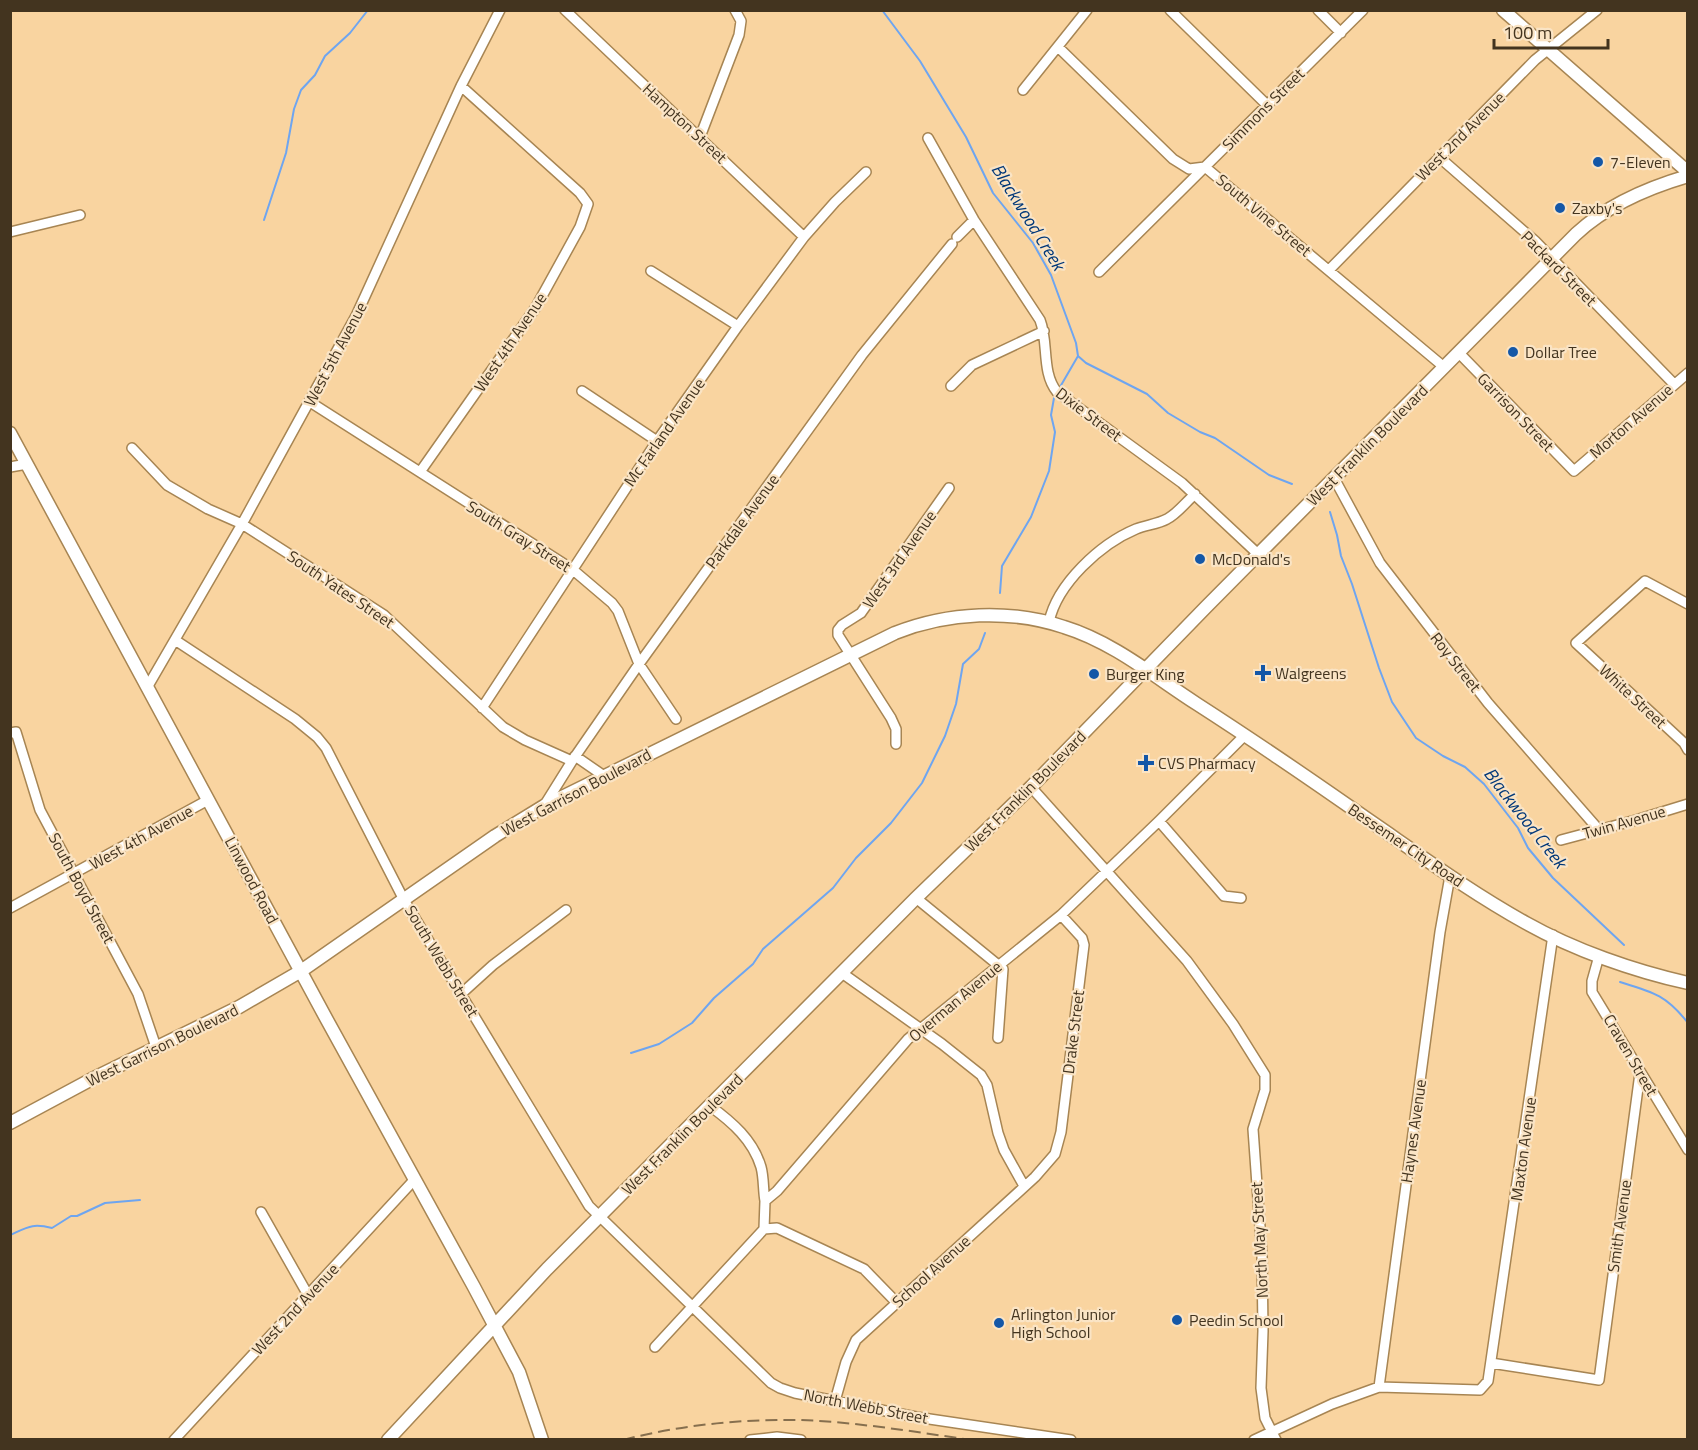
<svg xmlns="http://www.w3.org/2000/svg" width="1698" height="1450" font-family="'Titillium Web',sans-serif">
  <rect width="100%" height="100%" fill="#f9d4a0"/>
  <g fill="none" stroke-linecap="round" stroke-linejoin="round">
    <path stroke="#6ea5f0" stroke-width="2" d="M882,10l38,51 46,76 27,56 40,50 18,32 25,68 2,13 8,7 61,31 21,19 32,19 15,6 54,37 23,9
      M264,220l22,-67 8,-44 7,-19 14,-15 10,-19 25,-23 18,-23
      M1060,387l18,-31
      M1330,512l7,23 4,21 11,28 27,84 13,34 24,36 27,18 22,11 19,17 34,44 10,20 25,30 71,67
      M1000,593l2,-27 29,-49 18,-46 6,-39 -4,-17 3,-17
      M1620,982c33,10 46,13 68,41
      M631,1053l28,-9 33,-21 22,-25 39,-34 10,-15 70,-61 23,-30 35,-35 31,-40 23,-47 11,-32 7,-40 16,-15 6,-16
      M10,1235c18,-8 22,-12 42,-7l19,-12h6l28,-13 35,-3"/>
    <defs>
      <path id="minor" d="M565,10l239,227
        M1170,10l97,95
        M1318,10l23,23
        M1058,47l115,112 16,10 16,-2 239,200
        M1023,90l64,-80
        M700,137l39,-102 2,-14 -6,-11
        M928,138l46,82 66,100c9,23 1,52 17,72l125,91 76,71
        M1439,157l96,84 139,143
        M10,232l70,-17
        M957,237l17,-17
        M1329,270l206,-210 62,-50
        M651,271l87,55
        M1099,272l264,-262
        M1459,353l115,118 114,-98
        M951,386l21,-21 72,-34
        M582,391l75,50
        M310,402l262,167 40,34 6,8 21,53 37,55
        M132,448l35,37 41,24 34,15 142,91 119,112 22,13 47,21
        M10,467l17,-3
        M420,472l116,-165 44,-80 8,-23 -8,-11 -119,-107
        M1334,478l46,85 108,140 111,127
        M1688,604l-43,-23 -69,62 108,100 4,7
        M1049,622c8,-38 51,-78 87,-93 10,-4 22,-5 31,-10 10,-5 19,-17 28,-25
        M175,640l120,79 22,18 9,11 78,152 185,306 182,177 9,5 15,5 121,24 155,23
        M148,686l94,-162 114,-208 105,-230 39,-76
        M482,708l175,-267 81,-115 66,-89 31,-35 31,-30
        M10,733l6,-1 24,78 98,184 18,53
        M896,744v-15l-5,-11 -53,-83v-5l4,-5 19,-12 88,-125
        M575,756l29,20
        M1031,787l156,174 46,63 32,51v15l-12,39 9,126 1,76 -2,57 4,30 11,22
        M544,806l28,-45 67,-97 223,-309 90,-111
        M1159,821l65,75 17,2
        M1561,840l75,-20 52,-16
        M916,898l87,71 -5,69
        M10,908l198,-108
        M1599,956l-7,25v11l96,158
        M842,973l100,71 39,31 6,10 11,48 6,17 20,36
        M461,994l32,-29 73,-55
        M710,1106c22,16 43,34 51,61 3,11 2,23 4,34
        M261,1212l47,83
        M764,1229l13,-1 87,41 33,34
        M655,1347l109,-118 1,-28 12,-10 131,-152 153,-124 98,-94 86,-86
        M1491,1363l108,17 41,-307
        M1379,1387l61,-455 10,-56
        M835,1401l11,-39 10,-22 179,-163 20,-23 6,-22 23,-187 -2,-7 -21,-23
        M174,1440l241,-261
        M750,1440l27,-3 24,3
        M1254,1440l78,-36 47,-17 101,3 8,-9 65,-446"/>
      <path id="major" d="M1503,10l185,162
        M10,433l317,587 147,267 45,85 23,68
        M10,1123l82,-44 147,-72 62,-36 194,-135 49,-30 351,-173c53,-21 115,-24 169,-6 49,15 91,50 133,77 59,38 116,77 173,117 51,35 102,72 156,102 48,27 108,48 162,60
        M388,1440l159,-171 369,-371 115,-111 175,-180 370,-373c31,-29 71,-46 112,-58"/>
    </defs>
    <use href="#minor" stroke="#a78553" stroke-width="12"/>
    <use href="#major" stroke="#a78553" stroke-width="15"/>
    <use href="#minor" stroke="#fff" stroke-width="9"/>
    <use href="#major" stroke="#fff" stroke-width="12"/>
    <path stroke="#866f4e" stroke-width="2" stroke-dasharray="12 6" stroke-linecap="butt" d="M623,1440c57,-15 118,-21 177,-20 57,2 115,12 172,20"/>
  </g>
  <g fill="#1457a7" stroke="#fae4c5" stroke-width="2">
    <circle cx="1598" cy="162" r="6"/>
    <circle cx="1560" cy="208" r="6"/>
    <circle cx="1513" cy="352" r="6"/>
    <circle cx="1200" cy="559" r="6"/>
    <path d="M1260 664h6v6h6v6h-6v6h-6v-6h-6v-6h6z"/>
    <circle cx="1094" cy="674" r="6"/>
    <path d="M1143 754h6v6h6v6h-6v6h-6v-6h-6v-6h6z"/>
    <circle cx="1177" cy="1320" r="6"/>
    <circle cx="999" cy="1323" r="6"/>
  </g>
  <g text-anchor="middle" stroke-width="4.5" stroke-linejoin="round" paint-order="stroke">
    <g font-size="16" fill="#43341f" stroke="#fae4c5">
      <text transform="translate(1263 109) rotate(-45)" y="6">Simmons Street</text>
      <text transform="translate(685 123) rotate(43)" y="6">Hampton Street</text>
      <text transform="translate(1460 136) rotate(-45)" y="6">West 2nd Avenue</text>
      <text transform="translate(1264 215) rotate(40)" y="6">South Vine Street</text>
      <text transform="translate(1559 268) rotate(45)" y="6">Packard Street</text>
      <text transform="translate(510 342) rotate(-56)" y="6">West 4th Avenue</text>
      <text transform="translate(335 354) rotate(-62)" y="6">West 5th Avenue</text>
      <text transform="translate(1516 412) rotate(46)" y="6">Garrison Street</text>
      <text transform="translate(1089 414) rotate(37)" y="6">Dixie Street</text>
      <text transform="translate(1631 421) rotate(-41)" y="6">Morton Avenue</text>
      <text transform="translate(664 432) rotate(-55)" y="6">Mc Farland Avenue</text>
      <text transform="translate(1367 445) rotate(-45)" y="6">West Franklin Boulevard</text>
      <text transform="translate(742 521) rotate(-54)" y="6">Parkdale Avenue</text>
      <text transform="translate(519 536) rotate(32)" y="6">South Gray Street</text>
      <text transform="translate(899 559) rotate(-55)" y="6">West 3rd Avenue</text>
      <text transform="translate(341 589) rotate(34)" y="6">South Yates Street</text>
      <text transform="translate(1456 662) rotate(52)" y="6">Roy Street</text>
      <text transform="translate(1633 696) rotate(43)" y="6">White Street</text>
      <text transform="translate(1025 791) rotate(-45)" y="6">West Franklin Boulevard</text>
      <text transform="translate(576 792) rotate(-28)" y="6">West Garrison Boulevard</text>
      <text transform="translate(1624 822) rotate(-16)" y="6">Twin Avenue</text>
      <text transform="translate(141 837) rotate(-29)" y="6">West 4th Avenue</text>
      <text transform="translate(1406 845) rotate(34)" y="6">Bessemer City Road</text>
      <text transform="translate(252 880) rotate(62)" y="6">Linwood Road</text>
      <text transform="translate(82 888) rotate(62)" y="6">South Boyd Street</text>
      <text transform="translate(442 961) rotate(59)" y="6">South Webb Street</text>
      <text transform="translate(955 1001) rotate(-40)" y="6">Overman Avenue</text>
      <text transform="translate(1073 1032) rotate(-83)" y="6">Drake Street</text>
      <text transform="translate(162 1045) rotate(-26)" y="6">West Garrison Boulevard</text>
      <text transform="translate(1631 1055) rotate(60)" y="6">Craven Street</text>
      <text transform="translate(1413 1131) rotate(-82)" y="6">Haynes Avenue</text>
      <text transform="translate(682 1134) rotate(-45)" y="6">West Franklin Boulevard</text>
      <text transform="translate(1523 1149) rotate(-82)" y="6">Maxton Avenue</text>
      <text transform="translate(1619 1226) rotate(-82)" y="6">Smith Avenue</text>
      <text transform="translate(1259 1240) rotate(-93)" y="6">North May Street</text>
      <text transform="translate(931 1271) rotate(-42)" y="6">School Avenue</text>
      <text transform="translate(295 1309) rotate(-47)" y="6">West 2nd Avenue</text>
      <text transform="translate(866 1406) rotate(11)" y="6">North Webb Street</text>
    </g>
    <g font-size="16" fill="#43341f" stroke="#fae4c5" text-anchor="start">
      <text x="1610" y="168">7-Eleven</text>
      <text x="1572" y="214">Zaxby's</text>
      <text x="1525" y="358">Dollar Tree</text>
      <text x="1212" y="565">McDonald's</text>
      <text x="1275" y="679">Walgreens</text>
      <text x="1106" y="680">Burger King</text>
      <text x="1158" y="769">CVS Pharmacy</text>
      <text x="1011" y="1320">Arlington Junior<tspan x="1011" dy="18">High School</tspan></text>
      <text x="1189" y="1326">Peedin School</text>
    </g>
    <g font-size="18" font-style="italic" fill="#003778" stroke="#fae4c5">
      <text transform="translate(1028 217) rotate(58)" y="6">Blackwood Creek</text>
      <text transform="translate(1525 818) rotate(52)" y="6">Blackwood Creek</text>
    </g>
  </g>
  <rect width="1698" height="1450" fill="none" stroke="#43341f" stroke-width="24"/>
  <path d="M1494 39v9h114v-9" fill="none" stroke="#43341f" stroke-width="3"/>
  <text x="1503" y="39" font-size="18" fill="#43341f" stroke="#fae4c5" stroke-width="4.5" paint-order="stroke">100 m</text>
</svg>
